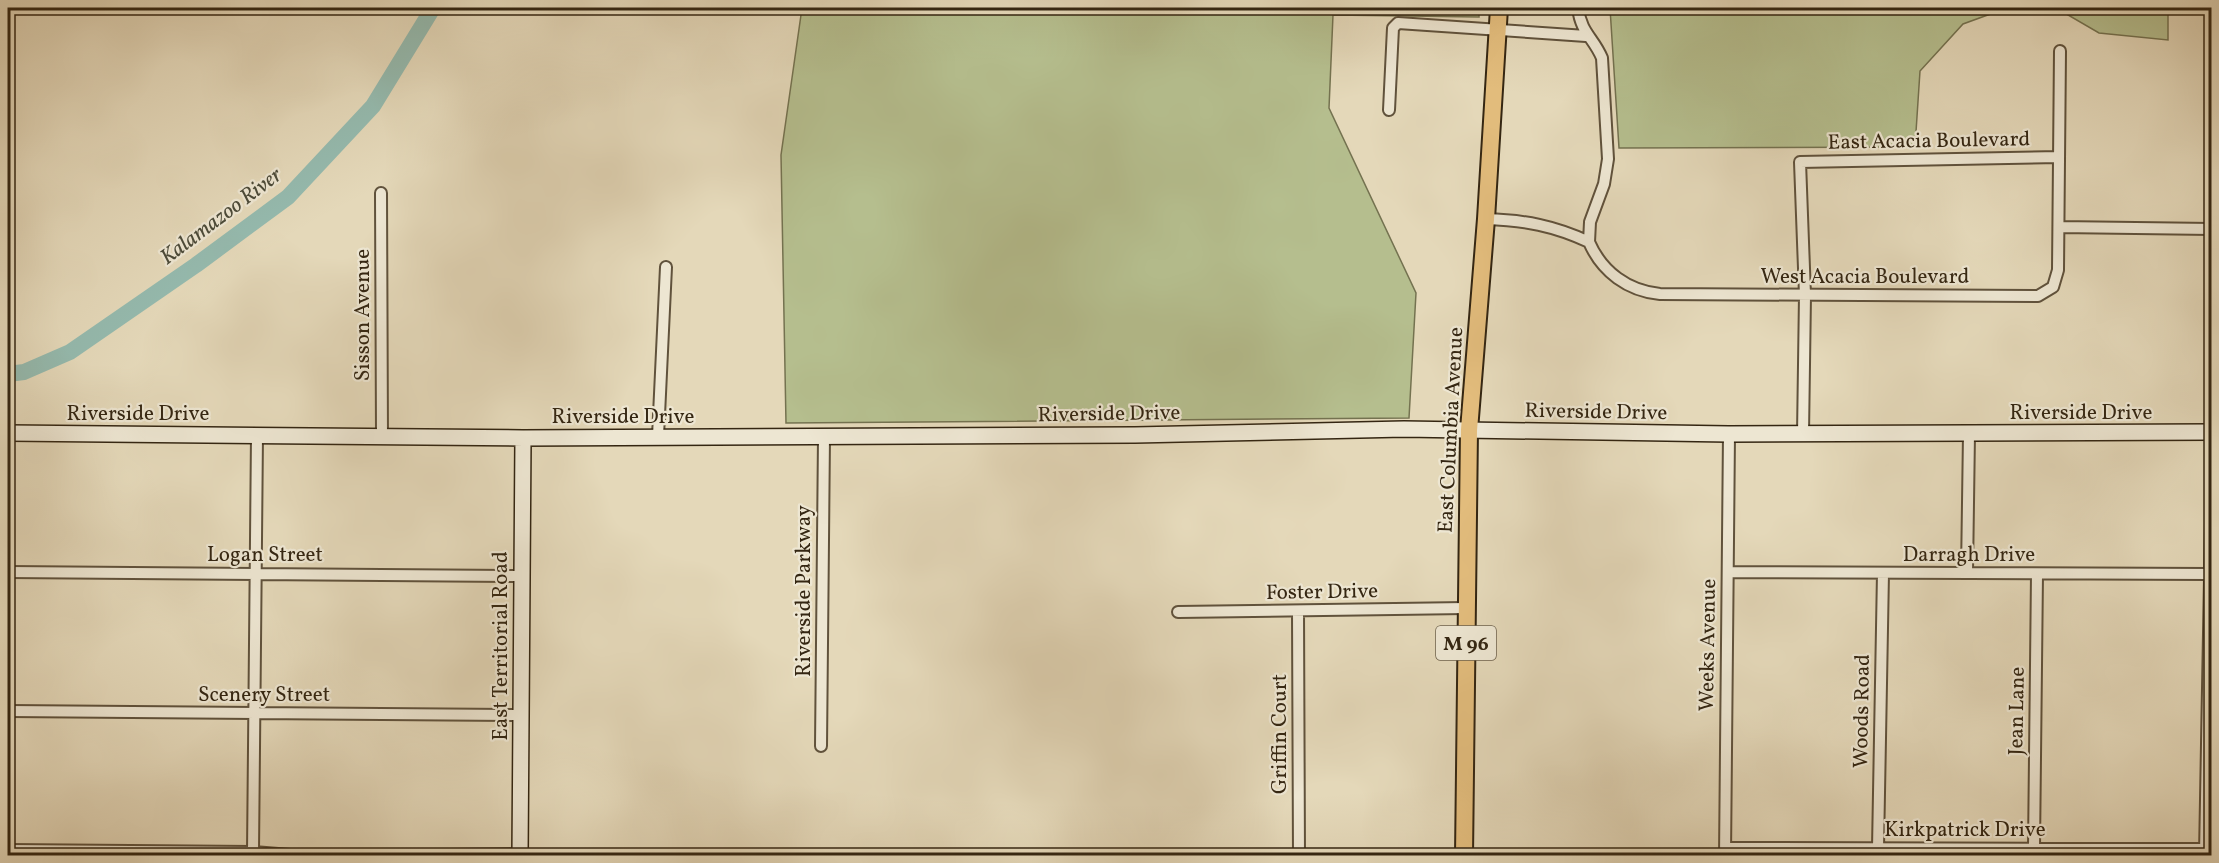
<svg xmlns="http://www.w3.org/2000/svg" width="2219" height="863" font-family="Vollkorn,serif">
  <rect width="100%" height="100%" fill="#e4d8b9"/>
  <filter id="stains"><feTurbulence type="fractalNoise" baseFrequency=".00333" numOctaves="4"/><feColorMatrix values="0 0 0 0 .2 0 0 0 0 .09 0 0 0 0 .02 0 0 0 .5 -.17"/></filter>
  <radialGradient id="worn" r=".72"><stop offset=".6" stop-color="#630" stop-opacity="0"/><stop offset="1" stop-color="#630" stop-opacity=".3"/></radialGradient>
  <path fill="#b5be8e" stroke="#747250" stroke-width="1.5" d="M802,8h677v9l-146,-2 -4,93 87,185 -7,125 -623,5 -5,-268z
    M1610,8h397l-44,16 -43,47 -5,76 -296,1z
    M2056,8h112v32l-69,-7z"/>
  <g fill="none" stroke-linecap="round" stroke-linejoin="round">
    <path stroke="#95baae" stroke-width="16" d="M8,374l16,-2 46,-20 126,-87 92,-68 85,-91 60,-98"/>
    <defs>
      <path id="street" d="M1578,8c3,25 15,29 24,50l6,101 -4,25 -14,38 -1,20
        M1389,110l4,-82 5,-5 188,13
        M381,193l1,243
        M1486,219c38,1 69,7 103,23 13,30 39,49 71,52l378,2 15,-9 5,-17 2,-219
        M2059,227l153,2
        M1803,434l2,-139 -5,-133 259,-5
        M658,436l8,-169
        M8,572l514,4
        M1728,572l481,2
        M1967,572l2,-138
        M1178,612l288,-4
        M1298,612l1,244
        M8,711l513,4
        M821,746l3,-309
        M1725,848l480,1
        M1878,848l5,-275
        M2034,848l3,-274
        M8,850l245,2 50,4
        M253,852l4,-417
        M2205,855l7,-388
        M369,856l151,-2
        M1725,856l4,-422"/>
      <path id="secondary" d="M8,433l515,5 612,-3 269,-6 325,5 483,-2
        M520,856l3,-418"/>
      <path id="primary" d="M1464,856l5,-426 17,-211 13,-211"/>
    </defs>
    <use href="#street" stroke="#60523c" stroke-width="14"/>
    <use href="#secondary" stroke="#342612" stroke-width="18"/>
    <use href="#primary" stroke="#342612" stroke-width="20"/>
    <use href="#street" stroke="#ede6d2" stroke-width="10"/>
    <use href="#secondary" stroke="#ede6d2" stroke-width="15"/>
    <use href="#primary" stroke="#e2bc7c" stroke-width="16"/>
  </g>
  <g text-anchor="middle" stroke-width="4.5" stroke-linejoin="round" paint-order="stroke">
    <rect fill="#ede6d2" stroke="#6c604c" stroke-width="1.5" x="1436" y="626" width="60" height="34" rx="4.5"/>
    <g font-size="20" font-weight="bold" fill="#342612">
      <text x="1466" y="650">M 96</text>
    </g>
    <g font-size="21" fill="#342612" stroke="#ede6d2">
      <text transform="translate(1929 140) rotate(-1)" y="7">East Acacia Boulevard</text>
      <text x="1865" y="283">West Acacia Boulevard</text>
      <text transform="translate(362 315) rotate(-90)" y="7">Sisson Avenue</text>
      <text transform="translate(1596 411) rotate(1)" y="7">Riverside Drive</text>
      <text x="2081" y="419">Riverside Drive</text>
      <text x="138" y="420">Riverside Drive</text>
      <text transform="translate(1109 413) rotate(-1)" y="7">Riverside Drive</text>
      <text x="623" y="423">Riverside Drive</text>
      <text transform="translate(1450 430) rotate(-87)" y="7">East Columbia Avenue</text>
      <text x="265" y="561">Logan Street</text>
      <text x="1969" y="561">Darragh Drive</text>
      <text transform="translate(803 591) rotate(-90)" y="7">Riverside Parkway</text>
      <text transform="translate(1322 591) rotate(-1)" y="7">Foster Drive</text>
      <text transform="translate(1707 645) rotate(-89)" y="7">Weeks Avenue</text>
      <text transform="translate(500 646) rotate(-90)" y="7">East Territorial Road</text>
      <text x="264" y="701">Scenery Street</text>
      <text transform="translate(1861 711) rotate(-89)" y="7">Woods Road</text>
      <text transform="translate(2016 711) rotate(-89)" y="7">Jean Lane</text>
      <text transform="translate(1279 734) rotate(-90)" y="7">Griffin Court</text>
      <text x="1965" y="836">Kirkpatrick Drive</text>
    </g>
    <g font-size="22" font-style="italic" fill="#4c4b39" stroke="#ede6d2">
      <text transform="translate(220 215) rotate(-37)" y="8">Kalamazoo River</text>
    </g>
  </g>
  <rect width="2219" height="863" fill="none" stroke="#e4d8b9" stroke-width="30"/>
  <rect x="9" y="9" width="2201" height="845" fill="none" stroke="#342612" stroke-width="3"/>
  <rect x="15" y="15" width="2189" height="833" fill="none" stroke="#342612" stroke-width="1.5"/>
  <rect width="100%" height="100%" filter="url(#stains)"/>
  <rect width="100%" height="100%" fill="url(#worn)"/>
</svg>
